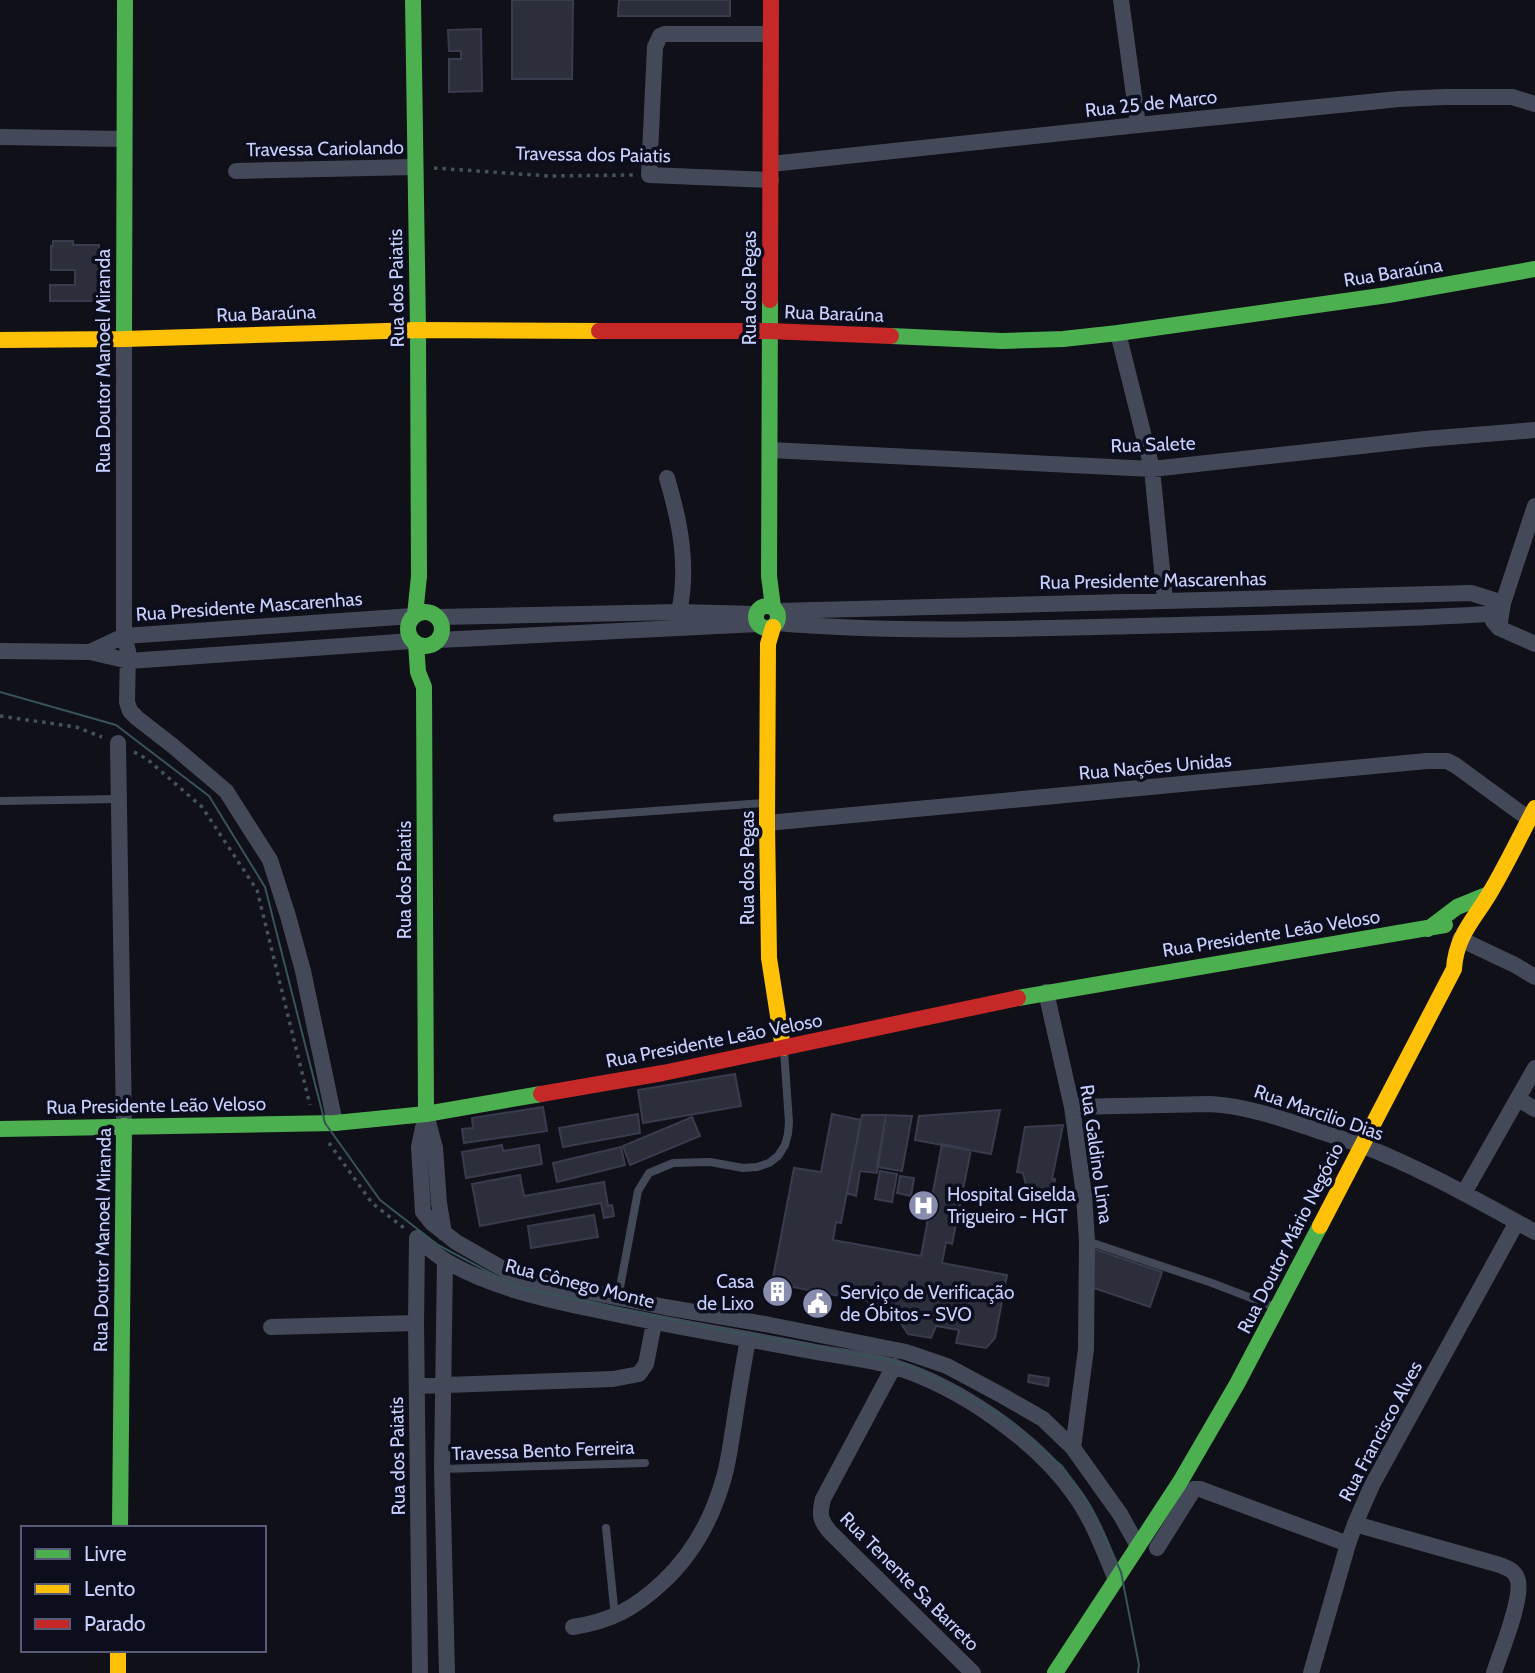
<svg xmlns="http://www.w3.org/2000/svg" width="1535" height="1673" font-family="Cabin,sans-serif">
  <rect width="100%" height="100%" fill="#101019"/>
  <path fill="#2c2e3c" stroke="#393b4e" stroke-width="2" d="M512,0h61l-1,79h-60z
    M619,0h111v16h-112z
    M481,29l1,62 -33,1v-33h12v-8h-12l-1,-21z
    M53,241h20v4h26l-1,56h-48v-16h25v-15h-24v-24h2z
    M735,1074l6,32 -98,17 -5,-33z
    M543,1107l4,24 -83,12 -2,-14 11,-1 -1,-10z
    M1000,1110l-9,44 -76,-14 4,-24z
    M638,1114l2,19 -77,14 -4,-19z
    M832,1114l29,6 -20,103 -5,-1 -3,18 88,16 21,-112 29,6 -19,94 -6,-2 -4,21 65,12 -12,63 -9,10 -30,-5 3,-13 -23,-4 -5,12 -23,-4 -8,-12 2,-14 -130,-25 22,-115 27,4z
    M862,1115h24l-9,58 -17,-2 -4,25 -9,-3z
    M886,1115l26,1 -10,55 -25,-4z
    M692,1117l8,19 -70,29 -7,-19z
    M1063,1125l-11,54h3l-3,17 -12,-2 -14,-9 -3,-12 -6,-1 8,-45z
    M502,1145l1,6 36,-6 3,19 -76,14 -4,-26z
    M621,1147l4,18 -68,17 -4,-19z
    M880,1171l17,3 -5,28 -17,-3z
    M520,1175l4,21 80,-14 4,24 4,-1 2,11 -10,2 -3,-15 -121,23 -8,-42z
    M900,1176l14,2 -3,18 -14,-3z
    M594,1215l4,22 -67,11 -3,-22z
    M1091,1248l71,24 -12,35 -62,-21z
    M768,1283l22,4 -3,15 -23,-5z
    M1029,1375l20,3 -1,8 -20,-4z"/>
  <g fill="none" stroke-linecap="round" stroke-linejoin="round">
    <path stroke="#42545a" stroke-width="3.5" stroke-dasharray="3.5 5" stroke-linecap="butt" d="M434,168l115,8 84,-1
      M0,716l76,11 26,10
      M134,752l13,7 55,48 55,83 53,215
      M329,1143l43,60 32,25"/>
    <path stroke="#44495a" stroke-width="8" d="M0,801l119,-2
      M557,818l208,-15
      M1087,1241l125,42 60,23
      M618,1298l20,-107 11,-18 24,-10 37,-1 33,6 14,-1 12,-4 9,-7 7,-11 3,-11 1,-12 -5,-71
      M442,1469l203,-6
      M606,1528l9,89"/>
    <path stroke="#44495a" stroke-width="16" d="M1121,0l17,125
      M0,137l124,2
      M771,164l367,-39 261,-26 46,-2h67l23,7
      M236,171l179,-4
      M771,180l-122,-5 6,-128 5,-11 5,-2h106
      M1118,333l34,136 13,131
      M124,339v297l4,15 -1,51 3,9 7,7 36,28 53,45 44,69 18,56 15,55 32,152
      M770,450l382,19 273,-30 110,-9
      M667,478c13,44 22,88 12,134
      M1495,609l8,-6 32,-97
      M777,611l694,-18 32,10 -4,25
      M437,617l242,-5 77,2
      M1493,621l6,7 36,16
      M776,623c120,10 241,6 361,3 117,-3 234,-5 350,-12
      M438,640l320,-16
      M0,651l90,1 39,9 283,-20
      M90,652l34,-16 289,-20
      M118,743l6,383
      M767,823l660,-62h20l8,4 74,54
      M1460,939l55,26 20,12
      M1046,992l26,115 12,88 3,46 -1,108 -13,99
      M1518,1099l17,10
      M1072,1107l138,-3c35,2 67,13 100,24 17,6 34,11 51,17 60,23 117,56 174,87
      M426,1114l-7,33 4,65 9,11 24,19 54,31 15,6 140,28 100,17 141,28 41,14 56,30 40,23 30,29 47,66 18,32
      M427,1118l8,30 4,55 5,30
      M1464,1193l71,-125
      M417,1238c9,8 19,17 29,23 47,27 98,38 151,49 71,16 143,27 214,41 26,5 59,8 84,16 64,20 140,72 179,127 19,26 30,57 42,86
      M417,1238l-1,85 4,350
      M445,1260l-3,209 5,204
      M271,1327l145,-4
      M894,1366l-71,133c-4,16 -3,21 7,33l143,141
      M417,1386l196,-7 26,-5 7,-10 8,-41
      M1355,1524l145,41c7,3 14,5 17,13 8,17 -17,75 -23,95
      M1157,1548l37,-59h6l148,55
      M573,1627c38,-6 61,-18 90,-45 30,-28 50,-65 61,-105 5,-17 7,-36 10,-53 4,-28 9,-57 14,-85
      M1311,1673l37,-129 7,-20 17,-39 145,-263"/>
    <path stroke="#4caf50" stroke-width="16" d="M413,0l5,330 1,246 -4,39
      M770,300l-1,276 4,31
      M891,336l111,5 61,-2 55,-6 270,-38 147,-26
      M124,339l1,-339
      M756 617a11 11 0 1 1 22 0a11 11 0 1 1-22 0Z
      M408 629a17 17 0 1 1 34 0a17 17 0 1 1-34 0Z
      M416,644l2,28 6,15 2,427
      M1428,929l29,-22 32,-13
      M1018,998l427,-73
      M0,1129l335,-6 91,-9 115,-20
      M120,1528l4,-402
      M1055,1673l125,-191 57,-98 83,-158"/>
    <path stroke="#ffc107" stroke-width="16" d="M0,340l124,-1 294,-9 181,1
      M773,627l-5,17 -1,179 2,135 14,90
      M1320,1226l134,-257c2,-34 21,-50 37,-78 16,-27 29,-55 44,-83
      M118,1650v23"/>
    <path stroke="#c62828" stroke-width="16" d="M770,300l1,-300
      M599,331h170l122,5
      M541,1094l122,-21 355,-75"/>
    <path stroke="#39535a" stroke-width="2" d="M0,692l116,33 93,71 56,91 60,236 55,77 58,45 79,42 190,40 182,33 25,8 83,45 65,53 27,38 32,68 18,93 -1,8"/>
  </g>
  <defs>
    <symbol id="hospital-disc" viewBox="-11 -11 22 22"><circle r="9.5" fill="#888dae" stroke="#0c0d1d"/><path d="M-5-5h3v3.5h4V-5h3V5h-3V1.5h-4V5h-3Z" fill="#fff"/></symbol>
    <symbol id="building-disc" viewBox="-11 -11 22 22"><circle r="9.5" fill="#888dae" stroke="#0c0d1d"/><path d="M-4-6H4V6H1V3H-1V6H-4ZM-2.5-4.3h1.7v1.8h-1.7ZM.8-4.3h1.7v1.8H.8ZM-2.5-1h1.7V.8h-1.7ZM.8-1h1.7V.8H.8Z" fill="#fff"/></symbol>
    <symbol id="civic-disc" viewBox="-11 -11 22 22"><circle r="9.5" fill="#888dae" stroke="#0c0d1d"/><path d="M-.6-6.5H3V-4.5H.6V-3L4-1V1h2V6H-6V1h2V-1L-.6-3ZM-1.2 2.5V6h2.4V2.5Z" fill="#fff"/></symbol>
  </defs>
  <g fill-rule="evenodd">
    <use href="#hospital-disc" x="906" y="1188" width="35" height="35"/>
    <use href="#building-disc" x="760" y="1274" width="35" height="35"/>
    <use href="#civic-disc" x="800" y="1286" width="35" height="35"/>
  </g>
  <g text-anchor="middle" stroke-width="7" stroke-linejoin="round" paint-order="stroke">
    <g font-size="19" fill="#c8d1fe" stroke="#0c0d1d">
      <text transform="translate(1151 103) rotate(-6)" y="7">Rua 25 de Marco</text>
      <text transform="translate(325 148) rotate(-1)" y="7">Travessa Cariolando</text>
      <text transform="translate(593 154) rotate(1)" y="7">Travessa dos Paiatis</text>
      <text transform="translate(1393 272) rotate(-9)" y="7">Rua Baraúna</text>
      <text transform="translate(396 288) rotate(-91)" y="7">Rua dos Paiatis</text>
      <text transform="translate(749 288) rotate(-90)" y="7">Rua dos Pegas</text>
      <text transform="translate(266 313) rotate(-2)" y="7">Rua Baraúna</text>
      <text transform="translate(834 313) rotate(2)" y="7">Rua Baraúna</text>
      <text transform="translate(103 361) rotate(-90)" y="7">Rua Doutor Manoel Miranda</text>
      <text transform="translate(1153 444) rotate(-2)" y="7">Rua Salete</text>
      <text transform="translate(1153 580) rotate(-1)" y="7">Rua Presidente Mascarenhas</text>
      <text transform="translate(249 606) rotate(-4)" y="7">Rua Presidente Mascarenhas</text>
      <text transform="translate(1155 766) rotate(-5)" y="7">Rua Nações Unidas</text>
      <text transform="translate(747 868) rotate(-90)" y="7">Rua dos Pegas</text>
      <text transform="translate(404 880) rotate(-90)" y="7">Rua dos Paiatis</text>
      <text transform="translate(1271 933) rotate(-9)" y="7">Rua Presidente Leão Veloso</text>
      <text transform="translate(714 1040) rotate(-11)" y="7">Rua Presidente Leão Veloso</text>
      <text transform="translate(156 1105) rotate(-1)" y="7">Rua Presidente Leão Veloso</text>
      <text transform="translate(1319 1112) rotate(19)" y="7">Rua Marcilio Dias</text>
      <text transform="translate(1097 1154) rotate(82)" y="7">Rua Galdino Lima</text>
      <text transform="translate(1290 1238) rotate(-63)" y="7">Rua Doutor Mário Negócio</text>
      <text transform="translate(102 1240) rotate(-89)" y="7">Rua Doutor Manoel Miranda</text>
      <text transform="translate(580 1283) rotate(14)" y="7">Rua Cônego Monte</text>
      <text transform="translate(1380 1431) rotate(-62)" y="7">Rua Francisco Alves</text>
      <text transform="translate(543 1450) rotate(-2)" y="7">Travessa Bento Ferreira</text>
      <text transform="translate(397 1456) rotate(-91)" y="7">Rua dos Paiatis</text>
      <text transform="translate(910 1581) rotate(45)" y="7">Rua Tenente Sa Barreto</text>
    </g>
    <g font-size="19" fill="#c8d1fe" stroke="#0c0d1d" text-anchor="start">
      <text x="947" y="1201">Hospital Giselda<tspan x="947" dy="22">Trigueiro - HGT</tspan></text>
      <text x="754" y="1288" text-anchor="end">Casa<tspan x="754" dy="22">de Lixo</tspan></text>
      <text x="840" y="1299">Serviço de Verificação<tspan x="840" dy="22">de Óbitos - SVO</tspan></text>
    </g>
  </g>
  <rect x="21" y="1526" width="245" height="126" fill="#0c0d1d" stroke="#575b77" stroke-width="2"/>
  <rect x="35" y="1549" width="35" height="10" fill="#4caf50" stroke="#575b77" stroke-width="2"/>
  <text x="84" y="1561" font-size="21" fill="#c8d1fe">Livre</text>
  <rect x="35" y="1584" width="35" height="10" fill="#ffc107" stroke="#575b77" stroke-width="2"/>
  <text x="84" y="1596" font-size="21" fill="#c8d1fe">Lento</text>
  <rect x="35" y="1619" width="35" height="10" fill="#c62828" stroke="#575b77" stroke-width="2"/>
  <text x="84" y="1631" font-size="21" fill="#c8d1fe">Parado</text>
</svg>
